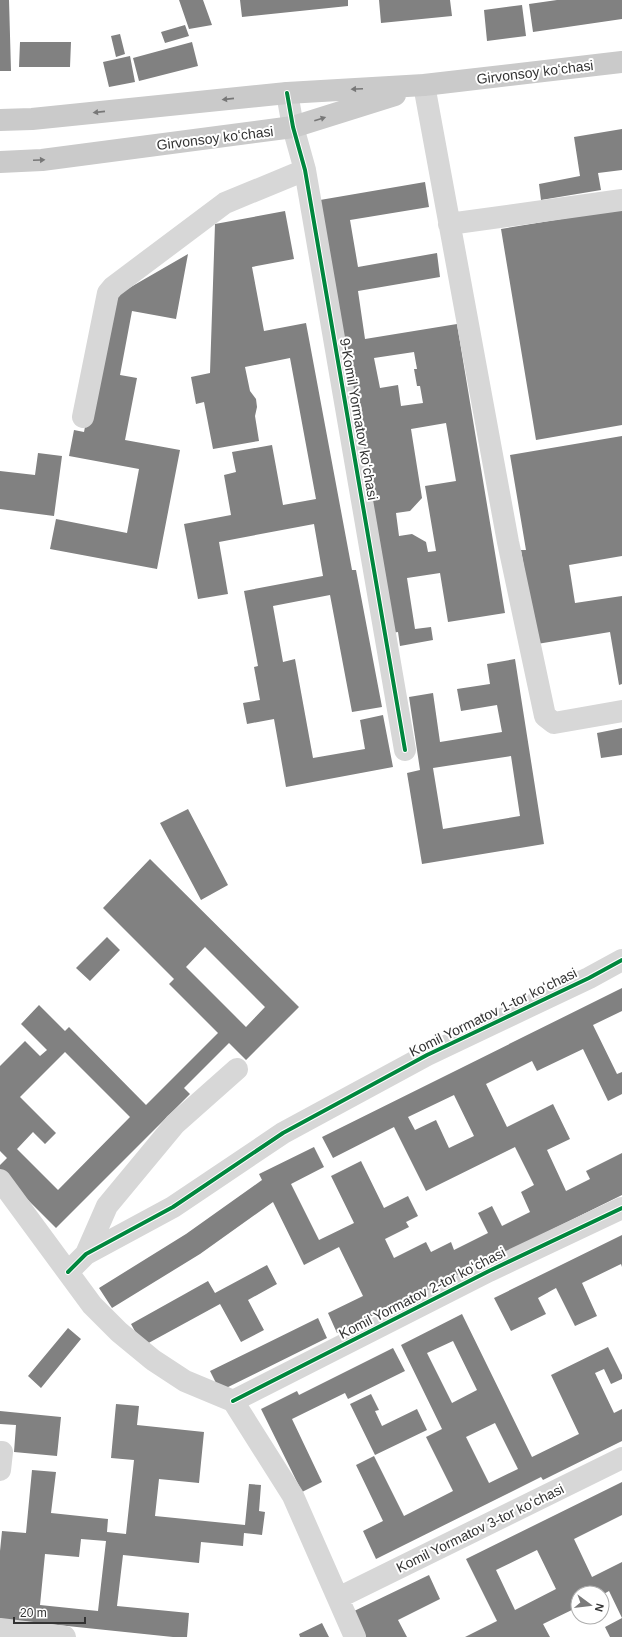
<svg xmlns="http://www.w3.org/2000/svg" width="622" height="1637" font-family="Helvetica,sans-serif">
  <rect width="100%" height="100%" fill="#fff"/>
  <path fill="#818181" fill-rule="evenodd" d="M0,0h9l2,71h-11z
    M179,0h24l9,25 -23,4z
    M240,0h108v6l-106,11z
    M379,0h71l2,16 -71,7z
    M557,0h65v19l-89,13 -4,-28z
    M522,5l4,31 -39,5 -3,-31z
    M185,25l4,11 -24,7 -4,-11z
    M120,34l5,20 -9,3 -5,-21z
    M20,42h51l-1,25h-51z
    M192,42l6,24 -59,15 -6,-23z
    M130,56l5,26 -26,5 -6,-25z
    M622,129v41l-24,3 3,17 -60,10 -2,-16 41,-8 -6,-39z
    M425,182l4,25 -79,13 8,47 79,-14 3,24 -82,14 7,48 92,-15 48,289 -57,9 -8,-49 -33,5 8,51 16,-2 2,13 -33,6 -2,-14 -7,1 -71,-433zM414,352l3,17h-3l3,17h3l3,17 -22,3 -3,-21 -18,3 -6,-30zM446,423l10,58 -31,5 11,65 -8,1 -2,-10 -14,-8 -13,2 -3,-23 14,-2 12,-13 -11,-69z
    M622,209v216l-86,15 -35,-211z
    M285,211l9,48 -42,8 12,64 42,-8 46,247h4l26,137 -30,5 -22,-117 -57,11 10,56 12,-3 18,99 52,-9 -5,-29 23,-5 10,52 -107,20 -12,-68 -27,5 -4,-21 17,-3 -6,-33 4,-1 -14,-75 79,-15 -9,-52 -95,18 9,52 -30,5 -14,-75 47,-9 -7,-40 12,-3 -4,-20 40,-7 11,60 33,-6 -26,-141 -45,9 5,24 6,8 1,8 -2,9 4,25 -46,8 -9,-47 -8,2 -5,-27 19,-4 5,-149z
    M188,254l-12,65 -44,-8 -12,64 17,3 -12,62 55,10 -23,119 -107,-20 6,-30 71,14 12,-64 -70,-13 5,-26 10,2 26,-133z
    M622,436v120l-53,9 6,38 47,-7v88l-3,1 -9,-53 -73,12 -16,-94h5l-16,-95z
    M38,453l24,3 -8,60 -54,-7v-38l35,4z
    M515,659l29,185 -122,20 -15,-91 13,-3 -11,-73 24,-4 7,49 62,-10 -5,-27 -36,6 -4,-22 33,-5 -3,-20zM511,756l9,60 -77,13 -10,-61z
    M622,728v27l-21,3 -4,-25z
    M188,809l40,76 -27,15 -41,-77z
    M150,859l149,148 -53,53 -17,-17 -45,45 6,6 -134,134 -56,-56v-7l7,-7 -7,-7v-85l25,-25 15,15 7,-6 -26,-26 18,-19 26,26 4,-4 77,78 72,-72 -49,-49 5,-5 -71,-71zM205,947l60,60 -19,20 -60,-60zM65,1052l65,65 -72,73 -41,-41 16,-17 12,12 11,-11 -36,-36z
    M107,937l13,13 -30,31 -14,-13z
    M622,988v23l-29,14 24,49 5,-2v22l-14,7 -25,-52 -46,22 -5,-10 -46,23 21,43 46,-23 17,35 -23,11 19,41 24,-12 -4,-8 36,-18v42l-227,112 -1,-2 -57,28 -9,-20 35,-17 -24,-49 -35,18 -31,-63 -73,52 -88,54 -13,-20 87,-54 76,-54 -3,-6 55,-27 10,20 -33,17 28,56 35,-17 -23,-47 30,-15 23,47 24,-12 10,20 -12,6 3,5 -24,12 9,19 32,-16 5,10 20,-10 3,8 34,-17 -10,-20 14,-7 10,20 28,-14 -9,-20 13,-7 -19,-38 -89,44 -32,-64 -61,31 -11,-21zM454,1095l20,41 -25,12 -13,-28 -21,10 -7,-13z
    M622,1235v32l-1,-3 -39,19 15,33 -22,10 -19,-38 -18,10 8,16 -35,17 -17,-33z
    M267,1265l10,19 -29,16 16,30 -23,12 -21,-38 -77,42 -12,-22 77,-43 7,12z
    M462,1314l70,143 47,-23 -28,-59 57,-28 14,28v4l-11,5 -7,-15 -9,4 19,40 8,-4v32l-79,39 -2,-3 -165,82 -13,-28 20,-10 -27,-56 18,-9 30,60 49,-25 -27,-54 16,-8 -41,-84zM453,1341l24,49 -25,13 -25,-50zM495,1423l23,46 -29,14 -23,-46z
    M318,1318l9,20 -107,53 -10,-20z
    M68,1328l13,11 -40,49 -13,-12z
    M393,1348l12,23 -57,28 -3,-6 -53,26 30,63 -20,10 -41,-83 36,-18 2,4z
    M371,1394l8,16 -4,1 7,15 35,-17 10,21 -52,25 -25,-51z
    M116,1404l23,2 -2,19 67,7 -5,51 -40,-4 -4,37 90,9 4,-41 12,1 -2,26 6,1 -3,23 -18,-2 -1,13 -42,-4 -2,21 -76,-8 -6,51 72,7 -2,24h-14l-173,-18v-68l2,-20 24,2 6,-63 24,2 -5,41 57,6 -1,13 19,2 8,-74 -23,-2zM81,1539l25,2 -8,70 -58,-6 5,-51 34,3z
    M0,1411l61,6 -4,39 -43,-4 2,-27 -16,-1z
    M622,1482v33l-48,24 18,38 30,-15v56l-13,-27 -7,4v-2h-24v14l-35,17 7,13h-85l32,-16 -31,-62zM537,1550l19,39 -41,21 -19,-40z
    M429,1575l11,24 -42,21 9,17h-45l-12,-24z
    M622,1618v19h-12l-5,-10z
    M322,1623l7,14h-29l-1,-3z"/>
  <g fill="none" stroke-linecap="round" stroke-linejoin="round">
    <path stroke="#d7d7d7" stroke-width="22" d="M424,85l84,457 37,174 9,7 68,-12
      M287,93l6,34 12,43 100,580
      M449,224l173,-24
      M83,417l25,-124 5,-6 112,-84 80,-33
      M0,1180l92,125 27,27 34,28 32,21 48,20 60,95 62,141
      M86,1254l21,-48 68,-82 62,-55
      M68,1272l18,-18 87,-47 110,-74 144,-78 162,-77 33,-18
      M233,1401l256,-130 133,-63
      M0,1452h2l-2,18
      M338,1598l284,-140
      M0,1629l65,8"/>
    <path stroke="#cacaca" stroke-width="22" d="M0,120l32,-1 255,-26 137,-8 198,-23
      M0,162l42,-2 251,-33 102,-32"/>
    <defs>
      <path id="cycleway" d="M287,93l6,34 12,43 100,580
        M68,1272l18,-18 87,-47 110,-74 144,-78 162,-77 33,-18
        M233,1401l256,-130 133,-63"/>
    </defs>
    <use href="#cycleway" stroke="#fff" stroke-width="6"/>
    <use href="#cycleway" stroke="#00873e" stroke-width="4"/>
  </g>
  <defs><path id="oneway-solid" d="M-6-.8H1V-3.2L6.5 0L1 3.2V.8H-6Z"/></defs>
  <g fill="#777">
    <use href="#oneway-solid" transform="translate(357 89) rotate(177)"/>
    <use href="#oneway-solid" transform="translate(228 99) rotate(174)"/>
    <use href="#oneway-solid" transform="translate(99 112) rotate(174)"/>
    <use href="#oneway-solid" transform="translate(320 119) rotate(-18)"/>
    <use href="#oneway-solid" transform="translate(39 160) rotate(-3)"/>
  </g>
  <g text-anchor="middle" stroke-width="4" stroke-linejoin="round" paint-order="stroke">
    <g font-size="14" fill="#333" stroke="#fff">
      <text transform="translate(535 72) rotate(-7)" y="5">Girvonsoy koʻchasi</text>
      <text transform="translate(215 138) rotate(-7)" y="5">Girvonsoy koʻchasi</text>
      <text transform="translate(359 419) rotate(80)" y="5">9-Komil Yormatov koʻchasi</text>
      <text transform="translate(493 1012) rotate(-26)" y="5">Komil Yormatov 1-tor koʻchasi</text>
      <text transform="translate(422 1293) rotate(-27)" y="5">Komil Yormatov 2-tor koʻchasi</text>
      <text transform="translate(480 1528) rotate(-26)" y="5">Komil Yormatov 3-tor koʻchasi</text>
    </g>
  </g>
  <g transform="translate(590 1605) rotate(105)"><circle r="19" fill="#ffffff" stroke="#adadad"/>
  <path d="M0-3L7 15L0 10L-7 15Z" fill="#7a7a7a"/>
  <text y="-6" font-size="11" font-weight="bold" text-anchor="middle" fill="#333333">N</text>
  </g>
  <path d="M14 1617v6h71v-6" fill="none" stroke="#333333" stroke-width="2"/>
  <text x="20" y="1617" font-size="12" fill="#333333" stroke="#ffffff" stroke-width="3" paint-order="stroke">20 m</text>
</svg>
